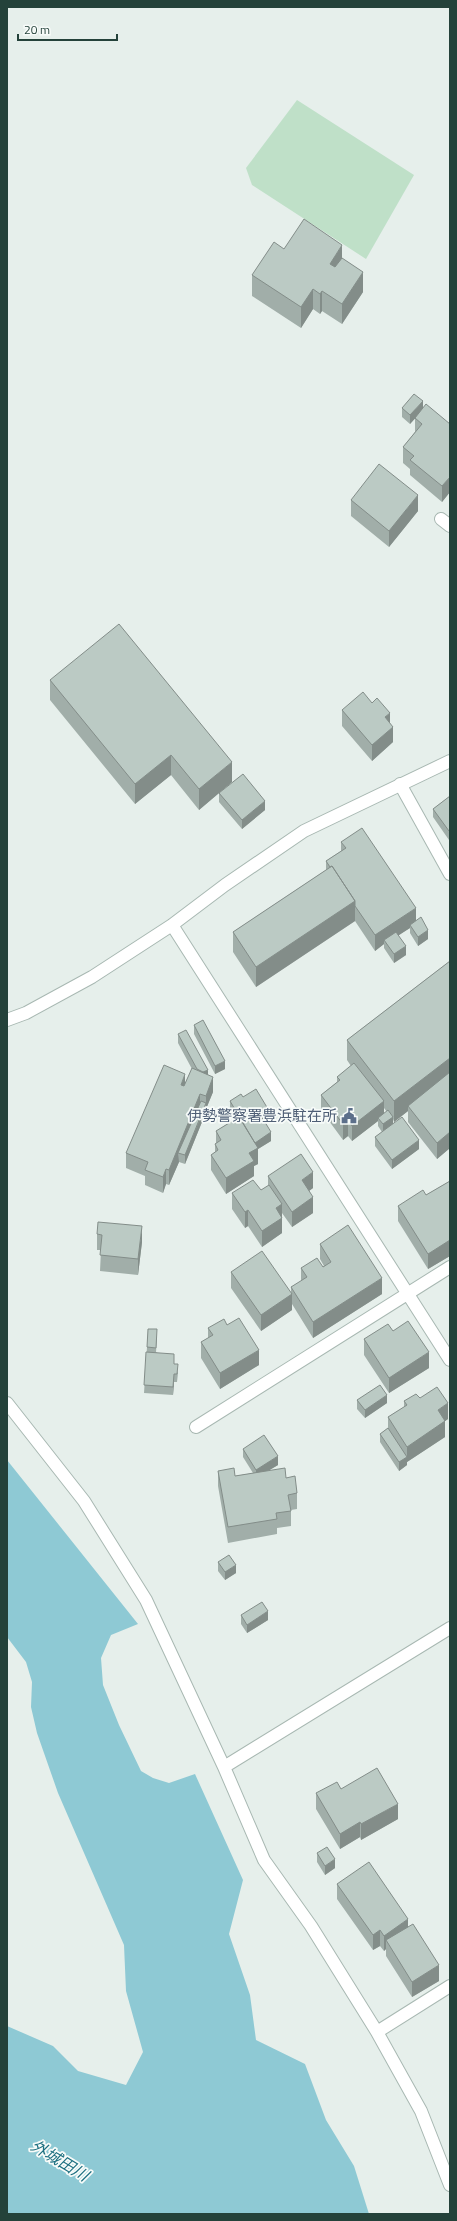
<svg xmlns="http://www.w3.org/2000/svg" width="457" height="2221" font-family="'Titillium Web','Noto Sans JP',sans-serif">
  <rect width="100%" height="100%" fill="#e6efeb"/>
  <path fill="#bfe0c8" d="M297,100l117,75 -48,84 -114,-74 -6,-17z"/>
  <path fill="#8ec9d4" d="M7,1460l131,164 -27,11 -10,23 2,27 16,40 22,46 12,7 16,5 26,-9 48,106 -14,54 21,61 6,45 49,24 21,56 28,46 15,48h-362v-188l46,20 25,25 48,14 17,-33 -17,-61 -2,-46 -66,-152 -21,-60 -6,-26 1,-25 -6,-20 -19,-25z"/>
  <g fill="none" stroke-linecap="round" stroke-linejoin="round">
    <defs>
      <path id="minor" d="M441,519l9,7
        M400,784l50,90
        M172,925l278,435
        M7,1020l19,-7 66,-36 80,-52 53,-40 79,-54 146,-70
        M7,1403l77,98 62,99 78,167 40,93 47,66 66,106 44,79 29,74
        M196,1427l254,-160
        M224,1767l226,-139
        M377,2032l73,-46"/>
    </defs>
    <use href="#minor" stroke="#a8b8b2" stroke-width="14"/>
    <use href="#minor" stroke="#fff" stroke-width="12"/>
  </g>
  <path fill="#a1aea9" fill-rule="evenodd" d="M284,249l58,9 21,34 -21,32 -20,-13 -2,3 -7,-5 -12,19 -49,-32v-21z
    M402,408l21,1 27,15v68l-8,10 -32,-27v-6l-7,-6v-16l12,-15v-14l-5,6 -8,-7z
    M351,500l67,11 -29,36 -38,-31z
    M50,680l182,102 -33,28 -28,-35 -36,29 -85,-104z
    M342,710l48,13 3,19 -21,19 -30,-35z
    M219,793l46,17 -23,19 -23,-27z
    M450,796l-1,44 -16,-23v-8z
    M341,842l75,78 12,19 -10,7 -8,-13v-5l-12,7 8,20 -12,8 -10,-15v-4l-9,7 -20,-30 -99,66 -23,-35v-20l93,-62v-9l15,-10z
    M450,961v187l-13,11 -29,-37v-11l-14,11 -1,-3v5l26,25 -27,20 -17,-23v-9l7,-5 -4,-6v-5l-26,20 -4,-5 -5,4 -22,-30v-15l16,-13v-5l14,-11 -4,-6v-20zM384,1108l3,4 -3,1z
    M194,1025l31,44 -10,5 -21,-40z
    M178,1034l30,40 5,18 -7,17v3l-21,52 -6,-2 -10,23 -3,-1 -3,9 -18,-8v-9l-19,-8v-15l59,-70 7,-14 -14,-26z
    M243,1097l25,21 -4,3 7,20 -13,8v15l-4,2v10l-28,18 -15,-24v-15l4,-3v-8l1,-1v-12l19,-12 -5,-9v-9z
    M268,1176l45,12 -4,3 4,22 -21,14 -10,-14v20l-20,14 -14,-21 -3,2 -13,-19v-16l29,-3 7,-4z
    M450,1181v75l-22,13 -30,-48v-15l28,-11z
    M97,1234l45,8 -4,33 -38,-4 1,-21h-4z
    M320,1244l62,50 -69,44 -21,-34v6l-31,21 -30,-43v-16l60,22v-7l10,-6v-13l23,-2 -4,-7z
    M227,1325l32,40 -39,24 -19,-31v-16l7,-4v-10z
    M393,1331l36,37 -40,25 -25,-38v-16z
    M157,1338l-1,14 18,12 4,9 -1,9h-3l-1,13 -29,-2 3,-46z
    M420,1398l28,21 -3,2v16l-38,25v3l-8,6 -19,-29v-8l8,-6v-11l16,-10v-6z
    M357,1400l30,3 -22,15 -8,-9z
    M243,1449l35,16 -10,6 18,7 11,15v16l-6,1v16l-14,2v6l-49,9 -10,-57v-15l17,5 18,-3 -10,-16z
    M218,1562l18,11 -11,7 -7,-9z
    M241,1615l27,5 -21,13 -6,-9z
    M341,1789l57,30 -37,21 -1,-3 -20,12 -24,-40v-16z
    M317,1853l18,15 -10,7 -8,-13z
    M337,1884l71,43 31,54 -27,16 -26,-41v-7l-2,2 -4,-5 -7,4 -36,-51z"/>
  <path fill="#838d89" d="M342,245v20l-12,19v-20z
    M363,272v20l-21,32v-20z
    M313,289v20l-12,19v-21z
    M322,291v20l-2,3v-20z
    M423,401v9l-13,14v-9z
    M450,477v15l-8,10v-16z
    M418,495v16l-29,36v-16z
    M390,713v16l-5,-12z
    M393,727v15l-21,19v-16z
    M171,755v20l-36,29v-20z
    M232,762v20l-33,28v-21z
    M265,801v9l-23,19v-9z
    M355,901v20l-99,66v-20z
    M416,908v16l-6,1v3l-23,15 -3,-3v4l-9,7v-16z
    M428,930v9l-10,7v-9z
    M406,946v9l-12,8v-9z
    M450,1058v21l-42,27v5l-14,11v-21z
    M225,1061v8l-10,5v-8z
    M208,1070v8l-9,-4z
    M185,1074v15l-4,-4z
    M213,1077v15l-7,17v3l-21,52v-9l21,-50v-9z
    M200,1094v16l-22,43 1,9 -10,23v-15z
    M384,1101v16l-6,1v3l-26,20v-15z
    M268,1109v9l-8,5v-9z
    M393,1117v9l-10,7v-9z
    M348,1120v16l-5,4v-16z
    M271,1132v9l-13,8v15l-4,2v10l-28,18v-16l28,-35z
    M450,1132v16l-13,11v-16z
    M419,1140v9l-27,20v-9z
    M166,1169v15l-3,9v-16z
    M313,1172v16l-11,8v-16z
    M313,1197v16l-21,14v-15z
    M282,1204v29l-20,14v-16l14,-23z
    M248,1210v16l-3,2v-16z
    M142,1226v16l-4,33v-16z
    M450,1240v16l-22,13v-15z
    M382,1278v16l-69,44v-16z
    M292,1294v16l-31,21v-16z
    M259,1350v15l-39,24v-16z
    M429,1352v16l-40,25v-15z
    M174,1374v8l-1,13v-8z
    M387,1395v8l-22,15v-8z
    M448,1403v16l-10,7v-16z
    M445,1421v16l-38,25v3l-8,6v-9l8,-5v-10z
    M278,1456v9l-22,13v-8z
    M236,1565v8l-11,7v-8z
    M268,1611v9l-21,13v-8z
    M398,1804v15l-37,21v-16z
    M360,1822v15l-20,12v-15z
    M335,1859v9l-10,7v-9z
    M408,1919v15l-22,6v9l-2,2v-15z
    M380,1930v16l-7,4v-15z
    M439,1965v16l-27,16v-15z"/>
  <path fill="#bbcac4" stroke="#838d89" d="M304,219l38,26 -12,19 5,3 7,-9 21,14 -21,32 -20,-13 -2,3 -7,-5 -12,18 -49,-32 22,-33 10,7z
    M414,394l9,7 -13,14 -8,-7z
    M426,404l24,20v53l-8,9 -32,-26 4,-4 -11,-9 19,-23 -7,-6z
    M379,464l39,31 -29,36 -38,-31z
    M119,624l113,138 -33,27 -28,-34 -36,29 -85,-104z
    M363,692l9,11 5,-5 13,15 -5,4 8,10 -21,18 -30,-35z
    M243,774l22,27 -23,19 -23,-27z
    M450,796v35h-1l-16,-22z
    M362,828l54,80 -41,27 -20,-29v-5l-23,-35 -2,1 -4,-6 20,-13 -5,-6z
    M332,866l23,35 -99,66 -23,-35z
    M421,917l7,13 -10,7 -8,-12z
    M396,932l10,14 -12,8 -10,-14z
    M450,961v97l-56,43 -47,-61z
    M203,1020l22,41 -10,5 -21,-41z
    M186,1030l22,40 -5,2 -6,-3 -19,-35z
    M354,1063l30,38 -32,25 -4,-6 -5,4 -22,-29 19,-15 -3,-3z
    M164,1065l21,9 -4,11 3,1 8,-18 21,9 -7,19 -6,-2 -31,76 -3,-1 -3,8 -18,-7 3,-8 -22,-9z
    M450,1072v60l-13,11 -29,-37z
    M256,1089l12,20 -8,5 11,18 -16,11 -25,-42 11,-7 2,3z
    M201,1101l5,2 -21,52 -7,-2z
    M388,1110l5,7 -10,7 -5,-6z
    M239,1117l19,31 -9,5 5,8 -28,17 -15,-23 7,-5 -3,-6 6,-4 -5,-9z
    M402,1117l17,23 -27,20 -17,-23z
    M301,1154l12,18 -11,8 11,17 -21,15 -24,-36z
    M253,1180l8,10 8,-5 13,19 -6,4 6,10 -20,13 -14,-21 -3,2 -13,-19z
    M450,1181v59l-22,14 -30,-48 25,-16 3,5z
    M98,1222l44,4 -4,33 -38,-4 2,-20 -5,-1z
    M348,1225l34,53 -69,44 -22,-35 16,-10 -6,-9 16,-10 6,9 8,-5 -11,-18z
    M262,1251l30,43 -31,21 -30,-43z
    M239,1318l20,32 -39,23 -19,-31 12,-7 -5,-7 16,-9 3,6z
    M408,1321l21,31 -40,26 -25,-39 24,-15 5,7z
    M148,1329h9l-1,19 -9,-1z
    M146,1352l28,2v10h4l-1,10h-3l-1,13 -29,-2z
    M380,1385l7,10 -22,15 -8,-10z
    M437,1387l11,16 -10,7 7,11 -38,26 -19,-30 19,-12 -3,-4 12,-7 4,4z
    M388,1428l19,29 -8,5 -19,-28z
    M264,1435l14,21 -22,14 -13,-21z
    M234,1468l1,8 50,-8 1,10 9,-2 2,17 -9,2 3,16 -15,2 1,6 -49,8 -10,-56z
    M229,1555l7,10 -11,7 -7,-10z
    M262,1602l6,9 -21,14 -6,-10z
    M377,1768l21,36 -37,20 -1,-2 -20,12 -24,-41 21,-11 4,7z
    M327,1847l8,12 -10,7 -8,-13z
    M369,1862l39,57 -24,17 -4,-6 -7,5 -36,-51z
    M413,1924l26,41 -27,17 -26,-42z"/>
  <defs>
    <symbol id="civic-bare" viewBox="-9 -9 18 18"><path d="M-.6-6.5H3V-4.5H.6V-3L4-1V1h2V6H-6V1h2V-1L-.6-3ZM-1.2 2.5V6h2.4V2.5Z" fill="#5c6f8a" stroke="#f7fbf9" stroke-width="2.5" paint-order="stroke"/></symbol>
  </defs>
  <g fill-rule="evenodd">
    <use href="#civic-bare" x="338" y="1105" width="22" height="22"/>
  </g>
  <g text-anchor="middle" stroke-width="3.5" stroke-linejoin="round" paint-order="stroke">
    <g font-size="15" fill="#4e5e75" stroke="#f7fbf9" text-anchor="end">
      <text x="337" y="1121">伊勢警察署豊浜駐在所</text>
    </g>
    <g font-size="16" font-style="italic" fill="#1c6f80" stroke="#f7fbf9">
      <text transform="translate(60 2160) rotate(31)" y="6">外城田川</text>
    </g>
  </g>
  <rect width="457" height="2221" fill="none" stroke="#24423a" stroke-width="16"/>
  <path d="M18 34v6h99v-6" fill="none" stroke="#24423a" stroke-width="2"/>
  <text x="24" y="34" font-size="12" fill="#24423a" stroke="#f7fbf9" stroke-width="3" paint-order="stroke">20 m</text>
</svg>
